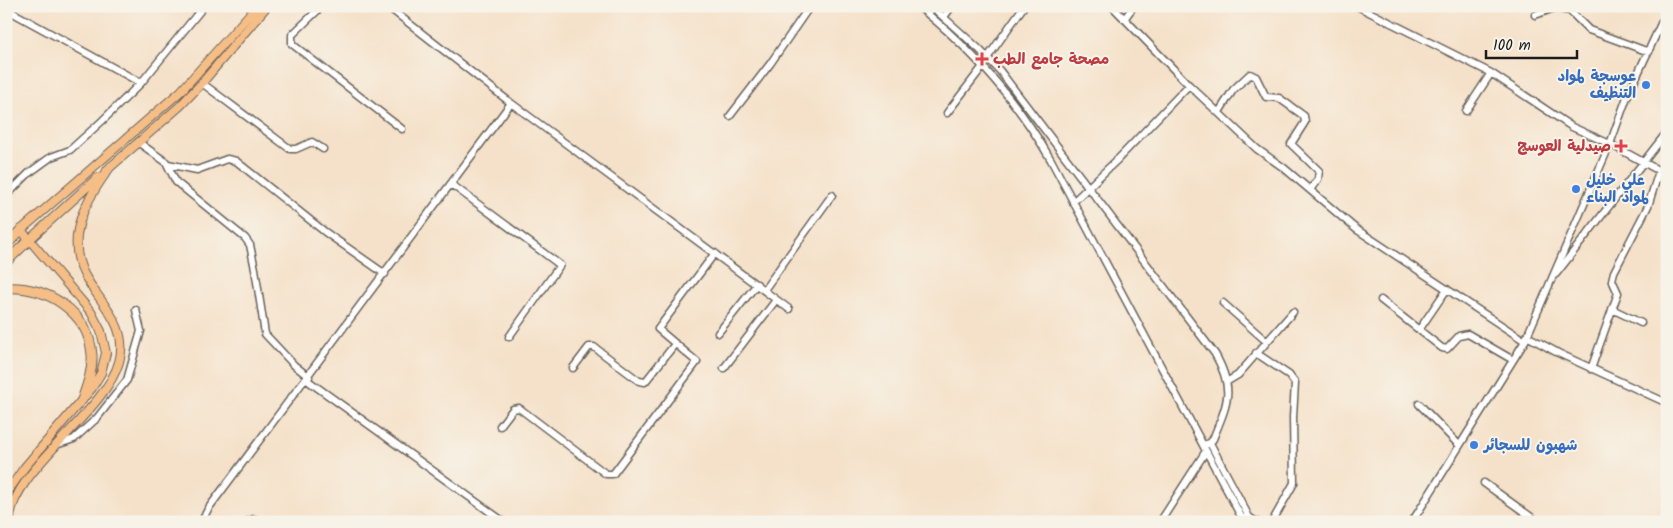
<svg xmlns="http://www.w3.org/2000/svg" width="1673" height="528" font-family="Kalam,'Playpen Sans Arabic',sans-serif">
  <rect width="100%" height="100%" fill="#f7f3e8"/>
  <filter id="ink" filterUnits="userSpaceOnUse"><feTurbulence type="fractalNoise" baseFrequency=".02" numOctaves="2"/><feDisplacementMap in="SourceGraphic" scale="10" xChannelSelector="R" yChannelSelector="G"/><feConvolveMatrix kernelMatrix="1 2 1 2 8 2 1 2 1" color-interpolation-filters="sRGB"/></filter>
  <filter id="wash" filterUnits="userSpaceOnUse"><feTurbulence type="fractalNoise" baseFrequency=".0096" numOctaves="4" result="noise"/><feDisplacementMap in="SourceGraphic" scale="20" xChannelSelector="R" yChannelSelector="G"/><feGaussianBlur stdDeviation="1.12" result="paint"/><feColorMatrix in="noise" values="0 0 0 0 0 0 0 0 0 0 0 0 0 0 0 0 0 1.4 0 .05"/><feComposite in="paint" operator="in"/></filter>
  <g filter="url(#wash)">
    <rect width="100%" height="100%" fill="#f5e1c9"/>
  </g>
  <g filter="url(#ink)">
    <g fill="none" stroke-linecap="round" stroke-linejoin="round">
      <defs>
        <path id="minor" d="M322,6l-30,29v9l110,85
          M387,6l124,97 278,206
          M918,6c55,44 98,93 133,154l193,362
          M931,6l48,43 21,22 215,283c20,36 13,48 -2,85l-3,4 -7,2
          M1112,6l77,79 68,64 27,19 72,61 169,112
          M1357,6l134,67 81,54 38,17 57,31
          M6,9l135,74
          M1535,15l19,-7 16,3 19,19 60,22
          M944,17l8,-11
          M1124,19l10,-13
          M988,57l36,-51
          M202,83l88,66h6l16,-7 11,7
          M1466,111l25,-38
          M1219,112l14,-22 17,-16 6,3 10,20 13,1 25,18 1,6 -14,22 28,27 -1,8 -8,11
          M947,113l37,-48
          M730,116l40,-52 40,-58
          M138,142l28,20 10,20 69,56 5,7 5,24 10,65 29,31 15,12
          M168,164l29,6 30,-11 9,2 89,71 60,42
          M451,184l109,81 -51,72
          M6,196l23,-23 22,-16 19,-7 32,-29 39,-38 63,-77
          M1073,202l45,-43 71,-74
          M1556,274l111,-142
          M764,290l68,-95
          M1381,300l61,48 5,1 12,-13 9,-2 45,26
          M1223,303l43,38
          M1612,309l29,14
          M1419,330l28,-41
          M718,333l39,-49
          M1527,336l31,17 109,50
          M1256,353l33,22 6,8 -2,34 1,66 -22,39
          M573,368l16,-21h5l45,34 6,1 30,-38
          M724,368l52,-68
          M1591,369l27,-76 -6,-13 2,-8 34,-66 11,-35
          M307,380l197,142
          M1228,381l10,-6 55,-63
          M1419,404l40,41
          M500,426l13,-17 6,-1 87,66h7l84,-112 -39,-33 57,-76
          M1210,443l39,74
          M59,444l15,-5 23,-21 30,-38 14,-49 -5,-21
          M1484,483l54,39
          M1247,516l10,6
          M206,522l-2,-5 4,-8 303,-406
          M247,522l7,-3 8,3
          M489,522l5,-7
          M1160,522l46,-71
          M1412,522l113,-181 85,-197 17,-47 40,-86"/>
        <path id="major" d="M107,170l73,-64 22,-23 65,-77
          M29,240l69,-63
          M6,494l18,-26 68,-80 9,-15 5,-20 -5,-22 -10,-19 -70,-82 160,-139 76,-85
          M10,522c-2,-49 95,-109 109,-160 11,-37 -20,-59 -35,-88 -20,-39 4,-77 27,-108"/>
        <path id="highway" d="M6,245l15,-15
          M6,262l23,-22
          M6,288c40,-2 83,23 86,67 1,15 -5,31 -10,45"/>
      </defs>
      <use href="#minor" stroke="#686159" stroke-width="9"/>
      <use href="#major" stroke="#686159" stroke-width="10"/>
      <use href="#highway" stroke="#686159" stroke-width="11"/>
      <use href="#minor" stroke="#fff" stroke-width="6"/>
      <use href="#major" stroke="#f6be87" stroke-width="8"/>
      <use href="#highway" stroke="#f6be87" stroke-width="9"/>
    </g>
  </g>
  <g fill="#e0444e" stroke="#f7f3e8" stroke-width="2">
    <path d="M979.5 51.5h5v5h5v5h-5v5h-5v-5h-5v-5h5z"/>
    <path d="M1618.5 138.5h5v5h5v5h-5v5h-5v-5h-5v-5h5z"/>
  </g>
  <g fill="#3f7fe0" stroke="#f7f3e8" stroke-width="2">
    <circle cx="1646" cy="85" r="5"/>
    <circle cx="1576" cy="189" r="5"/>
    <circle cx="1474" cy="445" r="5"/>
  </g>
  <g text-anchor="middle" stroke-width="4" stroke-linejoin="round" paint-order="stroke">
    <g font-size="15" font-weight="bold" fill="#be3a42" stroke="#f7f3e8" text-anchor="start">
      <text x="993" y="64">مصحة جامع الطب</text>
      <text x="1611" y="151" text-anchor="end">صيدلية العوسج</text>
    </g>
    <g font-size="15" font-weight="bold" fill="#366cbe" stroke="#f7f3e8" text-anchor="start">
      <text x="1636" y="81" text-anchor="end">عوسجة لمواد<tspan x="1636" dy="17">التنظيف</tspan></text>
      <text x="1586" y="185">علي خليل<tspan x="1586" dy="17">لمواد البناء</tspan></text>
      <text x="1484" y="450">شهبون للسجائر</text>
    </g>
  </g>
  <rect width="1673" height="528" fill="none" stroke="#f7f3e8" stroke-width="25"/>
  <path d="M1486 50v8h91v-8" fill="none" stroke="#1c1c1c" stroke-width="2.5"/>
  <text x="1493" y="50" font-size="15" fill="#1c1c1c" stroke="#f7f3e8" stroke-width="4" paint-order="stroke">100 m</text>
</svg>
